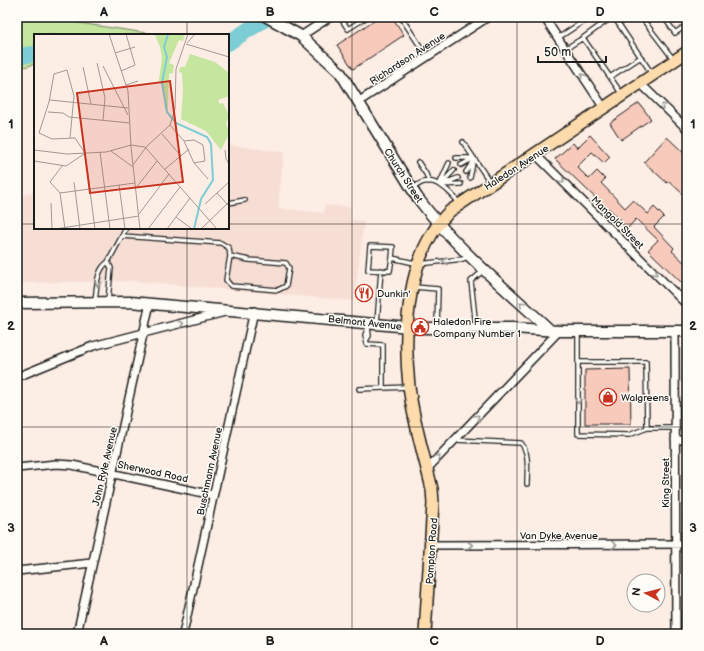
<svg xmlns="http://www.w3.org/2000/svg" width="704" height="651" font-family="'Balsamiq Sans',sans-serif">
  <rect width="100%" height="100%" fill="#fcede5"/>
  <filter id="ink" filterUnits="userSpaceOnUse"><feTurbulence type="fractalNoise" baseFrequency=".025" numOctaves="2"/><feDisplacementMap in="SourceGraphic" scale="8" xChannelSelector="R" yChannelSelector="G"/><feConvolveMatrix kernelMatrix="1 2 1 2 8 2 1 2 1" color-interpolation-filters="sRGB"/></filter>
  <g filter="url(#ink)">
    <path fill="#f7ded5" d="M228,145l56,7 -6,56 46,5 1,-8 26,2 -1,13 14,1 -10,80 -222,-20 -115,2v-86l18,-6v37h193z"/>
    <path fill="#c4e69f" stroke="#70815e" d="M17,17h21l122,18h-125v29l-18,5z"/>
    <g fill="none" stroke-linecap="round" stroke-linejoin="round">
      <path stroke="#7ccdd5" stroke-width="16" d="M228,43l40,-26
        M17,56l18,-2"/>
    </g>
    <path fill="#f8cabc" stroke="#1c1c1c" d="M379,17h13l12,18 -51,34 -16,-24z
      M639,103l12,16 -30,21 -11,-17z
      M590,135l20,22 -6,6 -12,-11 -15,15 12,12 8,-8 8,8 -4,4 24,25 8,-8 15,14 6,-7 10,10 -10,10 20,21 -2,3 14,13 -2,3 3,3v18l-39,-38 10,-10 -22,-21 -9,10 -6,-6 1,-2 -14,-13 -1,1 -52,-50 18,-16 4,5z
      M667,137l20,19v42l-18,-17 -2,2 -23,-21z
      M630,369l1,55h-46v-54z"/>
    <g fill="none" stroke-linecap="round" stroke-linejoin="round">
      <defs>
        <path id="lane" d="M340,17l8,12 19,-12
          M401,17l19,29
          M612,17l-29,21 38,55
          M614,17l38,57
          M641,17l33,43
          M664,17l11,16 12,-8
          M558,38l32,-21
          M565,49l18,-11
          M610,77l31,-20
          M463,142l27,40
          M456,158h18l-4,20
          M418,162l8,12 3,8
          M449,163l-10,22 22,-1
          M461,165l11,-6
          M466,172l6,-9
          M442,183l12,-13
          M442,184l16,-6
          M413,188c3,-2 7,-5 11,-6 14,-3 28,12 35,21
          M228,203l17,-3
          M122,236l4,-8
          M392,258l-2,13 -22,-1 2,-24 23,1 -1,11 27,6 44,-5 5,-3
          M108,262l14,-26 99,7 8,5 1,8 19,4 37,3 3,5 -3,18 -8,4 -47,-4 -5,-6 4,-24
          M414,287l24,2 -1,37
          M95,301c2,-14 1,-31 13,-39l3,6 -3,33
          M377,323l4,-53
          M476,327l-5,-46 12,-10
          M368,328l-3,7 2,9 16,1v43
          M578,331v103l51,1 18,-7h28
          M367,339l2,-3 -1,-9
          M578,362h68l1,66
          M359,389l49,-2
          M455,440l66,3c9,10 6,28 6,41"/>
        <path id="street" d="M544,17l60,91
          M301,36l29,-19
          M641,84l46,45
          M358,102l130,-85
          M535,154l152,151
          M675,331l1,303
          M17,377l76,-31 132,-34
          M675,440h12
          M17,468l39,-4 16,1 141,30
          M427,469l132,-138
          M431,545l256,-1
          M17,571l75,-8
          M77,634l73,-331
          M183,634l71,-323"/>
        <path id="secondary" d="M267,17l34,19 39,36 77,125c37,50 88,91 133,133
          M17,303l113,-1 290,26h93l46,3h128"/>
        <path id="primary" d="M425,634l8,-131 -1,-14c-8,-34 -19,-68 -23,-103 -6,-56 -2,-134 41,-175l237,-159"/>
      </defs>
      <use href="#lane" stroke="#1c1c1c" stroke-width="6"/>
      <use href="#street" stroke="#1c1c1c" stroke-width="10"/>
      <use href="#secondary" stroke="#1c1c1c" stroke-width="13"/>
      <use href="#primary" stroke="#1c1c1c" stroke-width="14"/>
      <use href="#lane" stroke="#fdfcf7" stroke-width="3.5"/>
      <use href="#street" stroke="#fdfcf7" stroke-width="7"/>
      <use href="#secondary" stroke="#fdfcf7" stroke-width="10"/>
      <use href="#primary" stroke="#fddbac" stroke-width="11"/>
    </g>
    <defs><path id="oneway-chevron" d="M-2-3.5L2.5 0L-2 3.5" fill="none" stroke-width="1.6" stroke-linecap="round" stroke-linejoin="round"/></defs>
    <g stroke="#989794">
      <use href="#oneway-chevron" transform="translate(583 76) rotate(-123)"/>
      <use href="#oneway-chevron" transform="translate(664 106) rotate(-136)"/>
      <use href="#oneway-chevron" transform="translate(562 181) rotate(45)"/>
      <use href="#oneway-chevron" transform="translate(445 261) rotate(176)"/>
      <use href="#oneway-chevron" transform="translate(655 273) rotate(45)"/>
      <use href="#oneway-chevron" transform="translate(98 284) rotate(97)"/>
      <use href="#oneway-chevron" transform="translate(522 304) rotate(-137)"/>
      <use href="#oneway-chevron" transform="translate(181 324) rotate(-15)"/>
      <use href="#oneway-chevron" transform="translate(578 401) rotate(90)"/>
      <use href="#oneway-chevron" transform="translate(477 417) rotate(-46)"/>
      <use href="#oneway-chevron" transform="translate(438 457) rotate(-46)"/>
      <use href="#oneway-chevron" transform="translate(470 545)"/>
      <use href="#oneway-chevron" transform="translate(614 545) rotate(-1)"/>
    </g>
  </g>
  <path fill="none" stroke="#1c1c1c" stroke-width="1" stroke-opacity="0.55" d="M187,17v18M352,17v617M517,17v617M17,224h18M228,224h459M187,228v406M17,427h670"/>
  <defs>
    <symbol id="restaurant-ring" viewBox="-11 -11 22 22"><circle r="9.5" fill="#fdfcf7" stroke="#c8321e" stroke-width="1.5"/><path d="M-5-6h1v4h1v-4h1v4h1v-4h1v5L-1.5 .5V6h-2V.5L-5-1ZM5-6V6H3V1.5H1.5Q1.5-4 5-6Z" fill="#c8321e"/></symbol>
    <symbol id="civic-ring" viewBox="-11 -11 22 22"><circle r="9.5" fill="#fdfcf7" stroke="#c8321e" stroke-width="1.5"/><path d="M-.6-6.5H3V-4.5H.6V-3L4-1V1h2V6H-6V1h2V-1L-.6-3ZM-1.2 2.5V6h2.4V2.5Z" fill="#c8321e"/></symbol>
    <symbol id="shop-ring" viewBox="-11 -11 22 22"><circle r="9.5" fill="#fdfcf7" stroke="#c8321e" stroke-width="1.5"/><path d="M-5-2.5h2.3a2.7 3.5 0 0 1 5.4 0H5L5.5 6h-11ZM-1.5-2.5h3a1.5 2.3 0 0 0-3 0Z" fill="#c8321e"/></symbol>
  </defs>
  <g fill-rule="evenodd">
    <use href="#restaurant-ring" x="354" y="283" width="20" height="20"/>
    <use href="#civic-ring" x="410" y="317" width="20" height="20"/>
    <use href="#shop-ring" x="598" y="387" width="20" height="20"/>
  </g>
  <g text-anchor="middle" stroke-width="3" stroke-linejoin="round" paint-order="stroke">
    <g font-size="10" fill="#1c1c1c" stroke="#fdfcf7">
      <text transform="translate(407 58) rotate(-33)" y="4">Richardson Avenue</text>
      <text transform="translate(516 167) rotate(-33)" y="4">Haledon Avenue</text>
      <text transform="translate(404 175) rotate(57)" y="4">Church Street</text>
      <text transform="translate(618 222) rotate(45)" y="4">Mangold Street</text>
      <text transform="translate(365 322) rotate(6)" y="4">Belmont Avenue</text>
      <text transform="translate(104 466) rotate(-77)" y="4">John Ryle Avenue</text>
      <text transform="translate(153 471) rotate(12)" y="4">Sherwood Road</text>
      <text transform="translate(209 471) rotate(-78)" y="4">Buschmann Avenue</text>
      <text transform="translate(665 483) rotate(-90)" y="4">King Street</text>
      <text x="559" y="539">Van Dyke Avenue</text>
      <text transform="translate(431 551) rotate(-86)" y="4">Pompton Road</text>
    </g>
    <g font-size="10" fill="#1c1c1c" stroke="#fdfcf7" text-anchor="start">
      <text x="377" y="297">Dunkin'</text>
      <text x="433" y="325">Haledon Fire<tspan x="433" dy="12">Company Number 1</tspan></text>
      <text x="621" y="401">Walgreens</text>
    </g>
  </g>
  <g transform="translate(34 34)">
    <rect width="195" height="195" fill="#fcede5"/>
    <path d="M112,0h39l-2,7 -4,-1 -10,23 5,2 -1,8 -4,1 -1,34 -3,1 -1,-17 -5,-12 3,-22 -2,-11 -5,-12zM156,20l25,8 14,11v23l-11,4 2,4 3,-1 6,12 -3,8 3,11 -8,16 -15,-19 -25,-12 2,-29 -1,-17 -3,-1 1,-5h5z" fill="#c4e69f"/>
    <path fill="none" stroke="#7ccdd5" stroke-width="2" d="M134,0l-4,13 3,10 -5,26 5,29 9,11 31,14 4,7 2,36 -12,19 -7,30"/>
    <path fill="none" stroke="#a29995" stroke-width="1" d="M75,0l19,57 3,56 9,82M153,9l8,-9M152,10l43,13M81,19l20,-6M63,29l8,35 -2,22M69,32l25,49M49,33l8,37M87,37l14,-6 -9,-31M92,51l12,-4M16,66l78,8M14,78l15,1 6,4 61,6M136,91l14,16 10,22 14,16M128,100l19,22M36,104l4,-42 -7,-26 -13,4 -5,28 -10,31 13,6 23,-1 10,15 10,76M150,107l10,-1 9,5 2,16 -11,2M0,116l33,4 39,-2 25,-7 14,2 72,82M191,116l1,9 3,5M77,117l22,16M66,118l10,77M0,127l32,5 18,-12M99,131l14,-19 23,-21 5,-16 1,-40 12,-35M131,135l24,-20M40,148l6,47M85,151l6,44M102,154l21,-27M26,159l75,-10M26,159l5,36M26,159l-10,-11 12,-16M183,159l12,13M17,169l1,26M171,170l24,-22M105,180l30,-40M142,183l16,12M21,195l84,-13M114,195l32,-42M133,195l23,-31M167,195l28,-27"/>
    <path fill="#c8321e" fill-opacity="0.15" stroke="#c8321e" stroke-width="2" d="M136,47l13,101 -93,11 -13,-100z"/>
    <rect width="195" height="195" fill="none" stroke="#1c1c1c" stroke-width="2"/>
  </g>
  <rect width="704" height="651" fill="none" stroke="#fdfcf7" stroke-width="44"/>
  <g transform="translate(646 593) rotate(277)"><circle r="19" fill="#fdfcf7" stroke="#a3a29f"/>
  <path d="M0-3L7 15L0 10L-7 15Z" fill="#c8321e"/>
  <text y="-6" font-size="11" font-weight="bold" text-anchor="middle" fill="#1c1c1c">N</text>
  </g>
  <path d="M538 56v6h68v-6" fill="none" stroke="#1c1c1c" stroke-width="2"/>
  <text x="544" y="56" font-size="12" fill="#1c1c1c" stroke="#fdfcf7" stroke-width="3" paint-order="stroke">50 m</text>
  <rect x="22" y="22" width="660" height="607" fill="none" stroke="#1c1c1c" stroke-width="1.5"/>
  <g font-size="13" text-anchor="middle" font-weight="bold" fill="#1c1c1c">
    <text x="104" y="16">A</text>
    <text x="270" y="16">B</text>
    <text x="434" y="16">C</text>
    <text x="600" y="16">D</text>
    <text x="11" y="128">1</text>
    <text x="693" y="128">1</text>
    <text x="11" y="330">2</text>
    <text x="693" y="330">2</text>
    <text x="11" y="532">3</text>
    <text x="693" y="532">3</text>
    <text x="104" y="645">A</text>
    <text x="270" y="645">B</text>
    <text x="434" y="645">C</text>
    <text x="600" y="645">D</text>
  </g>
</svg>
